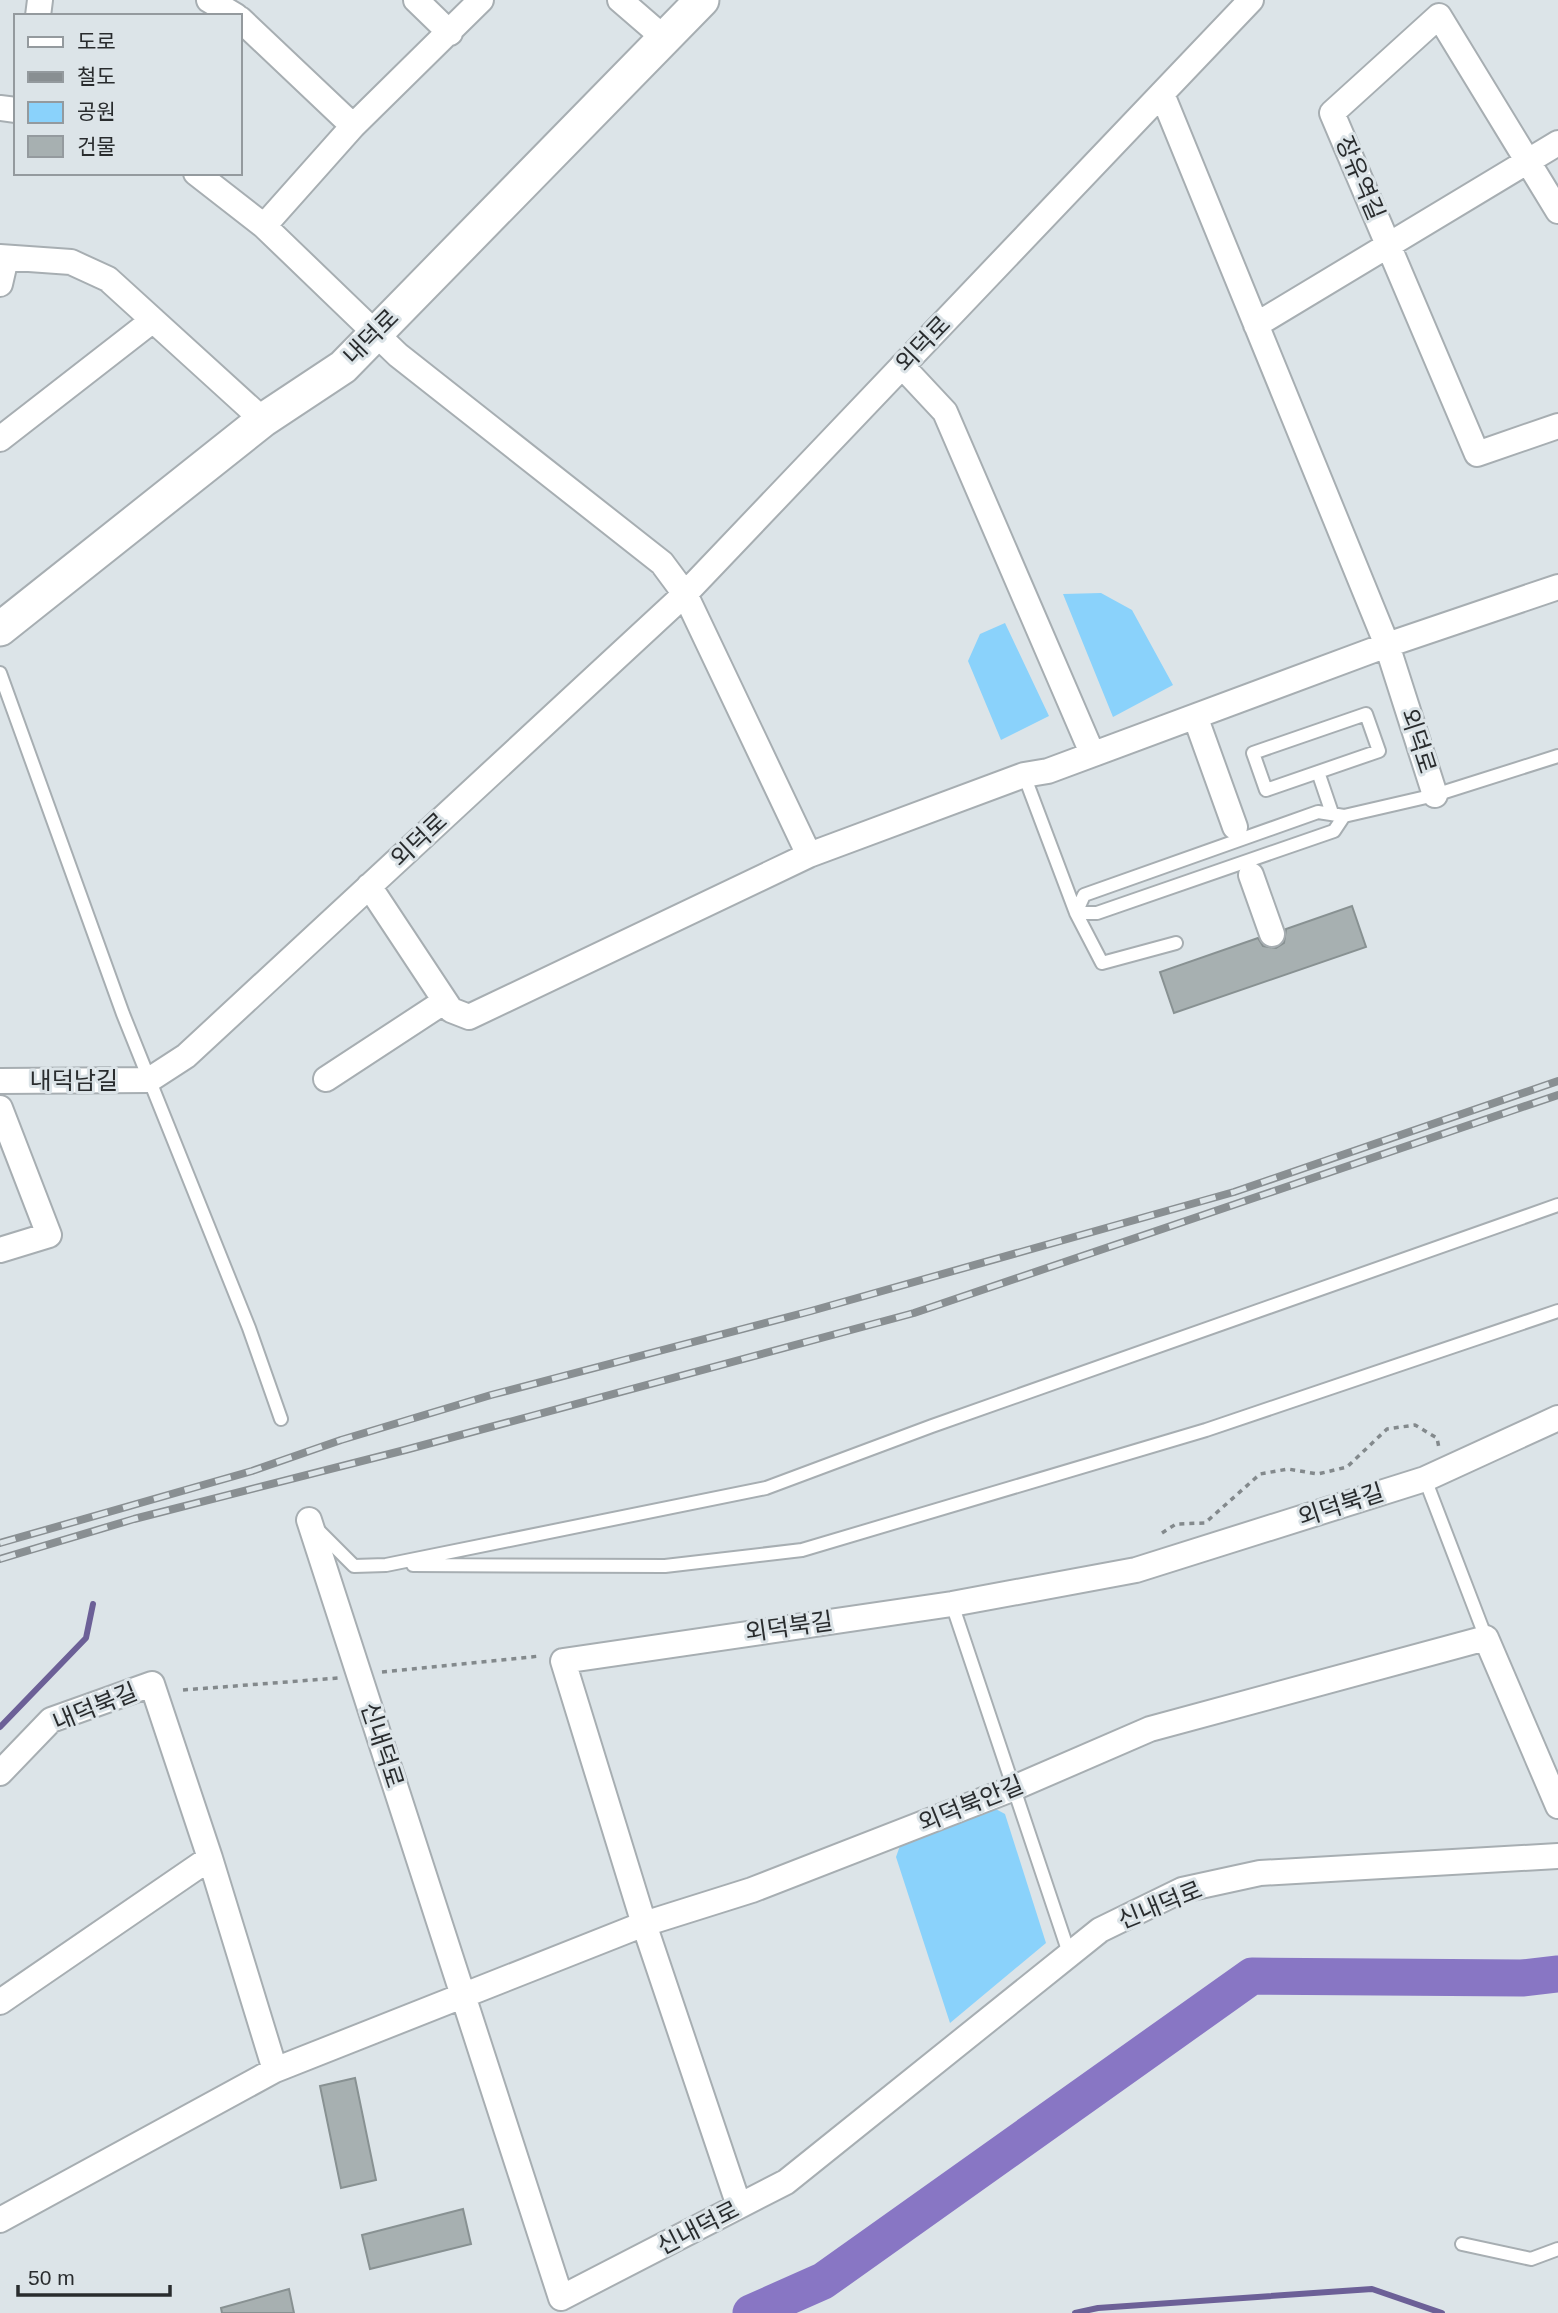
<svg xmlns="http://www.w3.org/2000/svg" width="1558" height="2313" font-family="Arial,'Noto Sans KR',sans-serif">
  <rect width="100%" height="100%" fill="#dce4e8"/>
  <path fill="#8ad2fb" d="M1101,593l31,17 41,75 -60,32 -50,-123z
    M1005,623l44,93 -48,24 -33,-79 12,-27z
    M992,1807l13,7 41,129 -96,80 -54,-166 6,-17z"/>
  <g fill="none" stroke-linecap="round" stroke-linejoin="round">
    <path stroke="#6c6097" stroke-width="6" d="M0,1727l86,-89 7,-34
      M1075,2313l23,-5 274,-19 70,24"/>
    <path stroke="#8876c4" stroke-width="37" d="M751,2313l72,-32 429,-305 270,2 36,-4"/>
  </g>
  <path fill="#a7b0b1" stroke="#889192" stroke-width="2" d="M1352,906l14,41 -192,66 -14,-41 98,-34 5,8 13,2 8,-5 2,-14z
    M355,2078l21,102 -35,8 -21,-102z
    M463,2209l8,35 -101,25 -8,-34z
    M289,2289l5,24h-72l-1,-5z"/>
  <g fill="none" stroke-linecap="round" stroke-linejoin="round">
    <defs>
      <path id="lane" d="M0,673l123,341 126,314 32,91
        M1366,714l13,37 -113,39 -13,-37z
        M1318,772l14,41
        M1024,775l52,138h21l237,-82 10,-15
        M1176,943l-74,20 -26,-50 8,-18 234,-83 26,4 91,-21 123,-39
        M1425,1479l61,159
        M318,1530l36,36 32,-1 380,-77 166,-62 626,-221
        M413,1565l252,1 137,-16 404,-120 352,-119
        M952,1604l118,352
        M1462,2244l69,15 27,-10"/>
      <path id="street" d="M209,0l27,16
        M416,0l34,33
        M620,0l44,38
        M38,16l2,-16
        M240,19l113,107
        M1162,94l225,551 48,150
        M0,108l16,2
        M196,173l68,53 134,129 264,208 23,31 124,261
        M1558,211l-119,-195 -107,97 145,341 81,-28
        M264,226l89,-100 128,-126
        M0,257l71,5 37,17 155,141
        M0,284l6,-26
        M1256,325l302,-182
        M902,366l43,46 147,341
        M0,439l153,-119
        M1199,727l36,100
        M1251,875l21,59
        M369,886l82,124 18,7 340,-162 215,-80 24,-4 339,-126 171,-58
        M326,1079l119,-78
        M0,1081l149,-1 37,-24 499,-462 566,-594
        M0,1108l49,127 -49,15
        M309,1520l252,778 225,-116 314,-252 82,-40 78,-17 298,-17
        M0,1773l51,-53 101,-36 58,174 -210,144
        M210,1858l65,212
        M739,2206l-95,-282 -81,-263 389,-57 184,-34 289,-91 133,-61
        M0,2220l275,-150 369,-146 108,-34 257,-100 141,-61 336,-91 72,168"/>
      <path id="secondary" d="M0,629l263,-209 80,-53 359,-367"/>
    </defs>
    <use href="#lane" stroke="#a7aeb2" stroke-width="16"/>
    <use href="#street" stroke="#a7aeb2" stroke-width="28"/>
    <use href="#secondary" stroke="#a7aeb2" stroke-width="37"/>
    <path stroke="#83898c" stroke-width="3.5" stroke-dasharray="5 5" stroke-linecap="butt" d="M1162,1533l14,-9 29,-1 55,-49 28,-5 30,5 29,-7 40,-38 28,-4 22,13 2,10
      M382,1672l158,-16
      M183,1690l155,-12"/>
    <use href="#lane" stroke="#fff" stroke-width="12"/>
    <use href="#street" stroke="#fff" stroke-width="24"/>
    <use href="#secondary" stroke="#fff" stroke-width="33"/>
    <defs>
      <path id="rail" d="M0,1543l252,-72 89,-31 150,-45 320,-84 423,-119 324,-111
        M0,1559l134,-40 271,-69 509,-137 644,-218"/>
    </defs>
    <use href="#rail" stroke="#898f92" stroke-width="8"/>
    <use href="#rail" stroke="#dce4e8" stroke-width="5" stroke-dasharray="16" stroke-linecap="butt"/>
  </g>
  <g text-anchor="middle" stroke-width="6" stroke-linejoin="round" paint-order="stroke">
    <g font-size="24" fill="#292c2e" stroke="#dce4e8">
      <text transform="translate(1360 178) rotate(67)" y="8">장유역길</text>
      <text transform="translate(371 337) rotate(-45)" y="8">내덕로</text>
      <text transform="translate(923 344) rotate(-46)" y="8">외덕로</text>
      <text transform="translate(1418 741) rotate(72)" y="8">외덕로</text>
      <text transform="translate(419 840) rotate(-43)" y="8">외덕로</text>
      <text x="74" y="1089">내덕남길</text>
      <text transform="translate(1341 1505) rotate(-18)" y="8">외덕북길</text>
      <text transform="translate(789 1627) rotate(-8)" y="8">외덕북길</text>
      <text transform="translate(95 1707) rotate(-22)" y="8">내덕북길</text>
      <text transform="translate(382 1745) rotate(72)" y="8">신내덕로</text>
      <text transform="translate(971 1804) rotate(-22)" y="8">외덕북안길</text>
      <text transform="translate(1160 1905) rotate(-22)" y="8">신내덕로</text>
      <text transform="translate(698 2228) rotate(-27)" y="8">신내덕로</text>
    </g>
  </g>
  <rect x="14" y="14" width="228" height="161" fill="#dce4e8" stroke="#949a9e" stroke-width="2"/>
  <rect x="28" y="37" width="35" height="10" fill="#ffffff" stroke="#949a9e" stroke-width="2"/>
  <text x="77" y="49" font-size="21" fill="#292c2e">도로</text>
  <rect x="28" y="72" width="35" height="10" fill="#898f92" stroke="#949a9e" stroke-width="2"/>
  <text x="77" y="84" font-size="21" fill="#292c2e">철도</text>
  <rect x="28" y="102" width="35" height="21" fill="#8ad2fb" stroke="#949a9e" stroke-width="2"/>
  <text x="77" y="119" font-size="21" fill="#292c2e">공원</text>
  <rect x="28" y="136" width="35" height="21" fill="#a7b0b1" stroke="#949a9e" stroke-width="2"/>
  <text x="77" y="154" font-size="21" fill="#292c2e">건물</text>
  <path d="M18 2285v10h152v-10" fill="none" stroke="#292c2e" stroke-width="3.5"/>
  <text x="28" y="2285" font-size="21" fill="#292c2e" stroke="#dce4e8" stroke-width="5" paint-order="stroke">50 m</text>
</svg>
